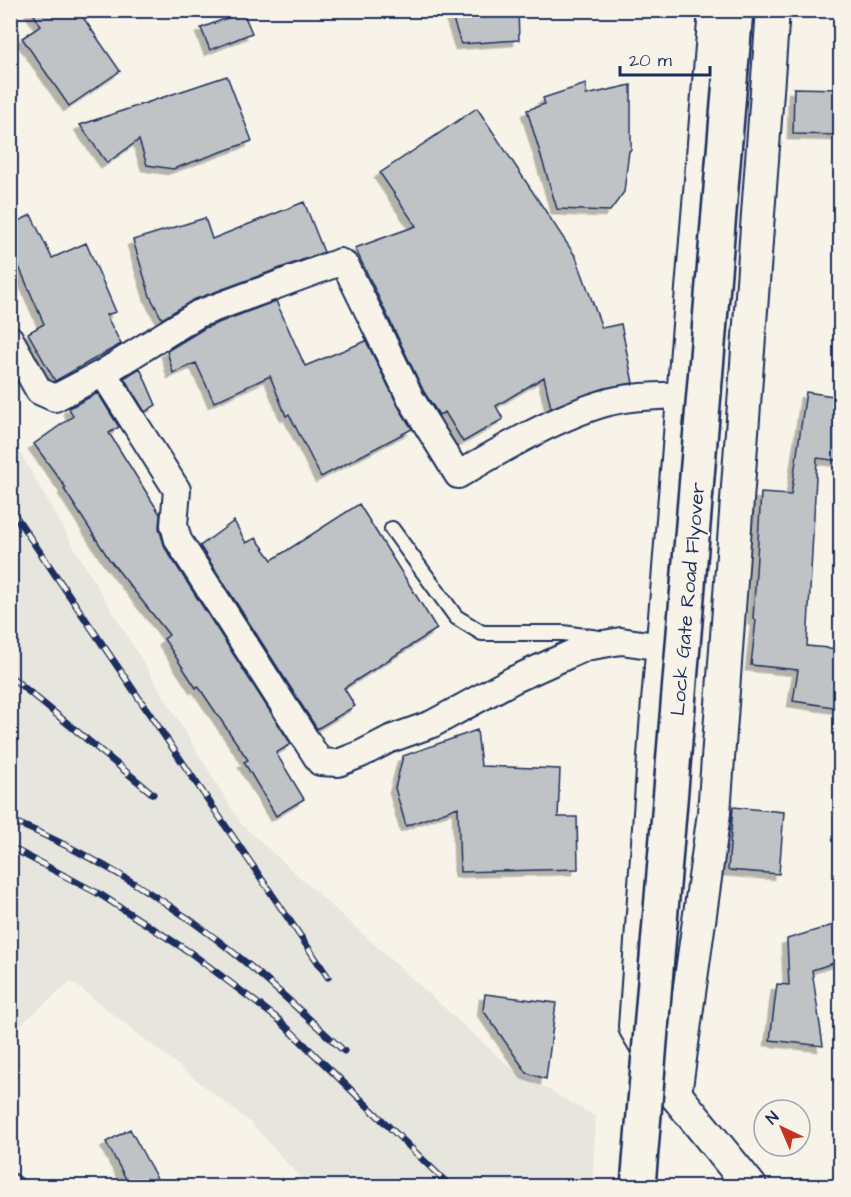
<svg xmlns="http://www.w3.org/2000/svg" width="851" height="1197" font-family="'Architects Daughter',sans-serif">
  <defs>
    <filter id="shadow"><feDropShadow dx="-5.5" dy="5.5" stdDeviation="0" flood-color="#0004"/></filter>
  </defs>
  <rect width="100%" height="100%" fill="#f7f3e8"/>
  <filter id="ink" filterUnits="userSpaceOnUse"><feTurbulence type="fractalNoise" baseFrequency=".0167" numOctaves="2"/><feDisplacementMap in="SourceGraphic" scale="12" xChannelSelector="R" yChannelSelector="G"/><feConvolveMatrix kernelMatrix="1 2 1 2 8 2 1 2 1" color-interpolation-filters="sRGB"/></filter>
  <g filter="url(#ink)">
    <path fill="#e6e5de" d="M10,435l73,128 158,261 271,245 84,48 -4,69h-284l-57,-63 -180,-142 -60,52z"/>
    <path fill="#c0c3c5" stroke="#1b2f5e" stroke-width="1.5" filter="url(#shadow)" d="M31,10h47l42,61 -51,35 -47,-68 19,-12z
      M450,10h68l1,30 -58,4z
      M243,12l9,21 -42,17 -9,-22z
      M227,76l25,65 -79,28 -26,-4 -8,-25 -32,23 -27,-38z
      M586,84v11l45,-10v65l-2,1 -5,41 -14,19 -53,-2 -30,-99 18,-6 -2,-6z
      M794,88l46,1v46l-47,-1z
      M477,108l99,149 26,71 19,-4 12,59 -28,5 -54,20 -7,-31 -48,29 7,13 -40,23 -18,-30 -6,3 -15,-23 -69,-144 61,-22 -36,-53z
      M304,202l20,50 -131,48 -31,19 -12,-23 -17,-56 72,-22 7,21z
      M31,215l21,43 34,-15 30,69 -10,3 15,29 -66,37 -27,-48 16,-9 -34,-78v-21z
      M276,301l29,65 61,-25 32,65 14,23 -91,48 -32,-63 -3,2 -16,-40 -56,26 -18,-39 -23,10 -6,-22 38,-23z
      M140,368l16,37 -11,7 -21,-34z
      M806,392l34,5v64l-23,-3 -10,188 33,3v59l-47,-7 5,-31 -47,-5 5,-45 -3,-1 8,-126 30,2z
      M98,393l21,34 -10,6 51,81 -1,14 6,20 126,196 -15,9 28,46 -28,17 -32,-54 4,-2 -50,-74 -2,2 -32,-49 5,-4 -60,-76 -45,-70 2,-1 -32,-44 39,-28 -4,-8z
      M359,504l78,125 -93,59 11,18 -38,23 -117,-183 34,-25 12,22 10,-5 16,22z
      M477,730l4,36 79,3 -2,48h19l1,52 -118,3 -2,-65 -52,19 -11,-38 8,-32z
      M733,807l51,5 -5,62 -51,-4z
      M840,923v38l-28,9 11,76 -53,-6 7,-56 12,1 -2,-46z
      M485,994l71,9 -10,76 -19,-6 -44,-63z
      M130,1129l31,57h-31l-24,-44z"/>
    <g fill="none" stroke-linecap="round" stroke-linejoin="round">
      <defs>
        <path id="service" d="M392,529l64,88 26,16h81l36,5
          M10,1180l8,6"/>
        <path id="minor" d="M10,339l29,52 16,7 48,-25
          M663,647l-42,-6 -35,6 -73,33 -81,44 -42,15 -29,15 -23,9 -18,-1 -142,-222 -4,-15 3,-35 -74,-117 95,-59 142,-52 6,4 65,133 47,76c44,-26 102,-60 151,-73 25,-6 50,-6 75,-7"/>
        <path id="tertiary" d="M715,10l-58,704 -22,313 40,67 75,92
          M675,1094l39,-281 59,-803"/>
        <path id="primary" d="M730,80l6,-70"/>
      </defs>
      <use href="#service" stroke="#1b2f5e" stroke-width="18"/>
      <use href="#minor" stroke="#1b2f5e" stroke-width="30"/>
      <use href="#tertiary" stroke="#1b2f5e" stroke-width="36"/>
      <use href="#primary" stroke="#1b2f5e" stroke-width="38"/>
      <use href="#service" stroke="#f7f3e8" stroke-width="14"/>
      <use href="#minor" stroke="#f7f3e8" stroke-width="26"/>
      <use href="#tertiary" stroke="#f7f3e8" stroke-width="32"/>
      <use href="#primary" stroke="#f7f3e8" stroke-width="33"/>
      <defs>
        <path id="rail" d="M10,508l318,469
          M10,676l143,118
          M10,820c81,33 168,86 235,142 34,28 66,59 99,89
          M10,847l91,48 90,58 87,66 172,167"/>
      </defs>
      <use href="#rail" stroke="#1b2f5e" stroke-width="7"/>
      <use href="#rail" stroke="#f7f3e8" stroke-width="4.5" stroke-dasharray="14" stroke-linecap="butt"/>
      <defs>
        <path id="primary-bridge" d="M638,1186l92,-1106"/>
      </defs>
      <use href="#primary-bridge" stroke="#1b2f5e" stroke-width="38" stroke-linecap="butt"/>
      <use href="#primary-bridge" stroke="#f7f3e8" stroke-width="33"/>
    </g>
  </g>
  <g text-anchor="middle" stroke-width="4.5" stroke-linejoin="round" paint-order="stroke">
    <g font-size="20" fill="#1b2f5e" stroke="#f7f3e8">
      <text transform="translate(687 599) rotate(-85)" y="7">Lock Gate Road Flyover</text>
    </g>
  </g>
  <rect width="851" height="1197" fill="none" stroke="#f7f3e8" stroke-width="36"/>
  <rect x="18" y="18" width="815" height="1161" fill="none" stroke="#1b2f5e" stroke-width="2" filter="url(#ink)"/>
  <g transform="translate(782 1128) rotate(316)"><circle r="28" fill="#f7f3e8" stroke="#9fa5b1" stroke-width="1.5"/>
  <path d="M0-4.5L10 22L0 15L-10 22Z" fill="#c8321e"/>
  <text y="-9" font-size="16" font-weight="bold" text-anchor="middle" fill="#1b2f5e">N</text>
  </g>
  <path d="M620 66v9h90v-9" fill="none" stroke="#1b2f5e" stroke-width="3"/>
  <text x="629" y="66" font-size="18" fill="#1b2f5e" stroke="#f7f3e8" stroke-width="4.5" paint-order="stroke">20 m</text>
</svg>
